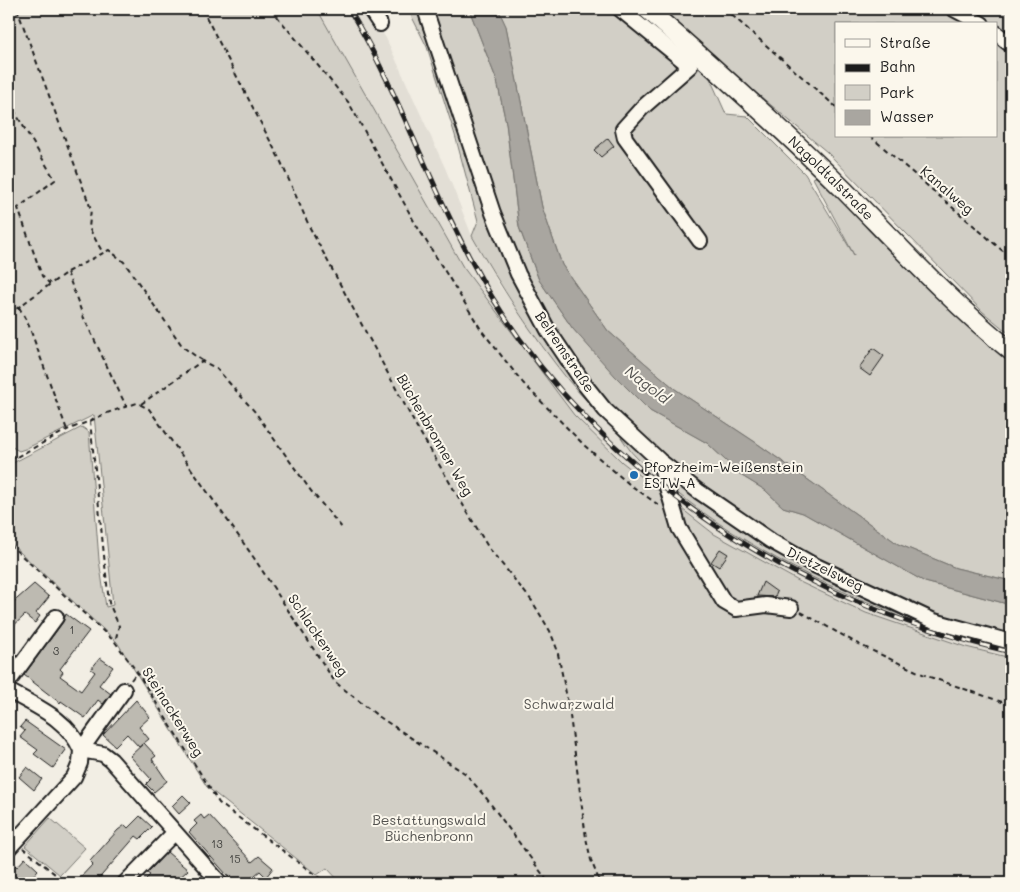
<svg xmlns="http://www.w3.org/2000/svg" width="1020" height="892" font-family="Mali,sans-serif">
  <rect width="100%" height="100%" fill="#f2eee4"/>
  <filter id="ink" filterUnits="userSpaceOnUse"><feTurbulence type="fractalNoise" baseFrequency=".02" numOctaves="2"/><feDisplacementMap in="SourceGraphic" scale="10" xChannelSelector="R" yChannelSelector="G"/><feConvolveMatrix kernelMatrix="1 2 1 2 8 2 1 2 1" color-interpolation-filters="sRGB"/></filter>
  <g filter="url(#ink)">
    <path fill="#e2ded5" d="M317,9h49l20,29 60,132 26,66 27,49 70,96 48,51 19,26 79,62 40,25 52,28 64,32 100,33 40,10v10l-45,-11 -100,-34 -64,-30 -88,-49 -92,-72 -48,-47 -111,-148z"/>
    <path fill="#d2cfc6" stroke="#777671" fill-rule="evenodd" d="M9,9h308l146,258 111,148 48,47 92,72 88,49 64,30 100,34 45,11v225h-670l-14,-15 -10,7 -110,-88 -90,-145 -108,-100v-77l73,-38 7,5 10,128 7,47 7,-2 -19,-190 -69,34 -6,2 -7,-4 -3,-6z
      M408,9h61l28,72 9,42 13,104 20,53 34,49 77,82 57,32 35,33 23,14 18,17 20,6 122,69 86,23v43c-130,-30 -275,-96 -373,-189 -9,-8 -15,-20 -23,-30 -16,-16 -33,-32 -47,-49 -36,-45 -68,-94 -96,-144l6,-15 -23,-86 -28,-88z
      M498,9h135l76,67 17,38 21,2 58,58 49,81 -41,-77 5,-2c62,64 124,129 193,184v221l-55,-13 -58,-24 -143,-102 -80,-53 -67,-58 -46,-66 -20,-58 -36,-180z
      M656,9h355v326l-28,-23 -156,-160zM836,24h160v112h-160z
      M50,818l35,30 -25,27 -35,-29z"/>
    <path fill="#a9a6a0" stroke="#716f6b" d="M469,9h29l8,17 36,181 20,58 46,66 67,58 80,53 143,102 58,24 55,13v24l-86,-23 -122,-69 -20,-6 -18,-17 -23,-14 -35,-33 -57,-32 -35,-35 -42,-47 -34,-49 -20,-53 -13,-104 -9,-42z"/>
    <path fill="#bdbab1" stroke="#1c1c1c" d="M608,138l6,8 -13,11 -7,-7z
      M873,348l11,8 -14,20 -11,-8z
      M720,549l8,5 -9,13 -8,-5z
      M763,582l14,10 -2,5 -18,-1z
      M34,584l15,13 -13,16 4,3 -5,7 -10,-8 -16,15v-24z
      M66,614l23,17 -29,38 3,3 -3,4 21,15 14,-19 -4,-3 9,-11 13,9 -14,18 12,9 -8,10 -5,-4 -13,18 -24,-17 -1,2 -36,-28 39,-53z
      M136,700l14,17 -11,10 10,12 -10,8 -12,-13 -12,12 -12,-11z
      M25,721l41,29 -13,18 -19,-14 4,-4 -18,-13 5,-6 -5,-4z
      M144,743l12,13 -4,3 15,22 -13,11 -8,-8 5,-5 -21,-23z
      M27,767l15,12 -8,11 -15,-13z
      M183,795l8,8 -12,11 -7,-8z
      M201,815l3,4 5,-4 43,47 7,-6 14,12 -7,9 -6,-6 -15,12h-11l-45,-51 8,-8 -3,-3z
      M140,816l12,11 -12,12 -4,-3 -41,47h-20l18,-19 -3,-3 28,-31 7,-5 3,3z
      M167,852l21,18 -14,13h-32l8,-8 -3,-2z
      M25,858l13,12 -8,9 -2,-2 -5,6h-6l-8,-7v-6l5,-6 3,3z"/>
    <g fill="none" stroke-linecap="round" stroke-linejoin="round">
      <defs>
        <path id="minor" d="M370,9l10,15
          M425,9l68,204 25,61 30,56 37,55 20,25 54,50 20,68 45,74 12,7 30,-4 25,3
          M620,9l70,57 -48,42 -19,21 2,9 75,103
          M954,9l28,15
          M996,33l15,12
          M660,461l38,30 73,50 41,23 122,57 77,21
          M9,681l47,-64
          M9,691c28,16 59,28 72,59l22,4 8,6 109,123
          M9,848l65,-71 6,-14 1,-13 43,-60
          M125,883l50,-51"/>
        <g id="major">
          <path id="s1" d="M647,9c68,59 134,119 198,182 54,55 106,112 166,160"/>
        </g>
      </defs>
      <use href="#minor" stroke="#1c1c1c" stroke-width="18"/>
      <use href="#major" stroke="#1c1c1c" stroke-width="21"/>
      <path stroke="#1c1c1c" stroke-width="2" stroke-dasharray="5 4" stroke-linecap="butt" d="M17,9l74,200 -2,19 14,25
        M202,9l79,153 29,66 105,196 73,123 44,54 18,30 7,18 12,59 17,130 5,22 9,23
        M271,9l78,94 66,120 67,108 41,52 62,63 44,38 31,22
        M725,9l111,98
        M9,102l46,78 -37,28 24,68 8,8
        M870,136l141,122
        M67,272l42,-22 15,12 59,85 18,13
        M19,307l10,19 38,104
        M9,314l58,-42 16,44 43,90
        M141,404l61,-43 14,7 39,44 56,79 32,38
        M90,421l17,-8 30,-10 12,6 105,149 81,124 43,34 88,58 21,25 62,84
        M9,447l5,11
        M9,461l58,-31 23,-9 19,182 10,23 -4,16
        M9,544l106,98 22,30 82,131 107,80
        M801,612l59,33 67,31 84,29
        M131,680l6,-8
        M23,848l43,35"/>
      <use href="#minor" stroke="#fbf7ec" stroke-width="14"/>
      <use href="#major" stroke="#fbf7ec" stroke-width="18"/>
      <defs>
        <path id="rail" d="M349,9c49,81 78,170 123,253 109,204 318,339 539,390"/>
      </defs>
      <use href="#rail" stroke="#1c1c1c" stroke-width="5"/>
      <use href="#rail" stroke="#fbf7ec" stroke-width="3" stroke-dasharray="9" stroke-linecap="butt"/>
    </g>
  </g>
  <circle fill="#1f6fb2" stroke="#fbf7ec" stroke-width="2" cx="634" cy="475" r="5"/>
  <g text-anchor="middle" stroke-width="4" stroke-linejoin="round" paint-order="stroke">
    <g font-size="11" fill="#444441">
      <text x="72" y="634">1</text>
      <text x="56" y="655">3</text>
      <text x="217" y="848">13</text>
      <text x="235" y="863">15</text>
    </g>
    <g font-size="14" fill="#1c1c1c" stroke="#fbf7ec">
      <text dy="5" stroke="none"><textPath href="#s1" startOffset="250">Nagoldtalstraße</textPath></text>
      <text transform="translate(947 190) rotate(41)" y="5">Kanalweg</text>
      <text transform="translate(565 352) rotate(56)" y="5">Belremstraße</text>
      <text transform="translate(435 435) rotate(60)" y="5">Büchenbronner Weg</text>
      <text transform="translate(825 569) rotate(26)" y="5">Dietzelsweg</text>
      <text transform="translate(318 635) rotate(56)" y="5">Schlackerweg</text>
      <text transform="translate(173 712) rotate(58)" y="5">Steinackerweg</text>
    </g>
    <g font-size="14" fill="#1c1c1c" stroke="#fbf7ec" text-anchor="start">
      <text x="644" y="472">Pforzheim-Weißenstein<tspan x="644" dy="16">ESTW-A</tspan></text>
    </g>
    <g font-size="14" fill="#53524f" stroke="#fbf7ec">
      <text x="569" y="709">Schwarzwald</text>
      <text x="429" y="825">Bestattungswald<tspan x="429" dy="16">Büchenbronn</tspan></text>
    </g>
    <g font-size="15" font-style="italic" fill="#545351" stroke="#fbf7ec">
      <text transform="translate(647 385) rotate(38)" y="5">Nagold</text>
    </g>
  </g>
  <rect width="1020" height="892" fill="none" stroke="#fbf7ec" stroke-width="30"/>
  <rect x="15" y="15" width="990" height="862" fill="none" stroke="#1c1c1c" stroke-width="2" filter="url(#ink)"/>
  <rect x="835" y="22" width="162" height="115" fill="#fbf7ec" stroke="#a29f99"/>
  <rect x="845" y="39" width="25" height="8" fill="#fbf7ec" stroke="#a29f99"/>
  <text x="880" y="48" font-size="15" fill="#1c1c1c">Straße</text>
  <rect x="845" y="64" width="25" height="8" fill="#1c1c1c" stroke="#a29f99"/>
  <text x="880" y="72" font-size="15" fill="#1c1c1c">Bahn</text>
  <rect x="845" y="85" width="25" height="15" fill="#d2cfc6" stroke="#a29f99"/>
  <text x="880" y="98" font-size="15" fill="#1c1c1c">Park</text>
  <rect x="845" y="110" width="25" height="15" fill="#a9a6a0" stroke="#a29f99"/>
  <text x="880" y="122" font-size="15" fill="#1c1c1c">Wasser</text>
</svg>
